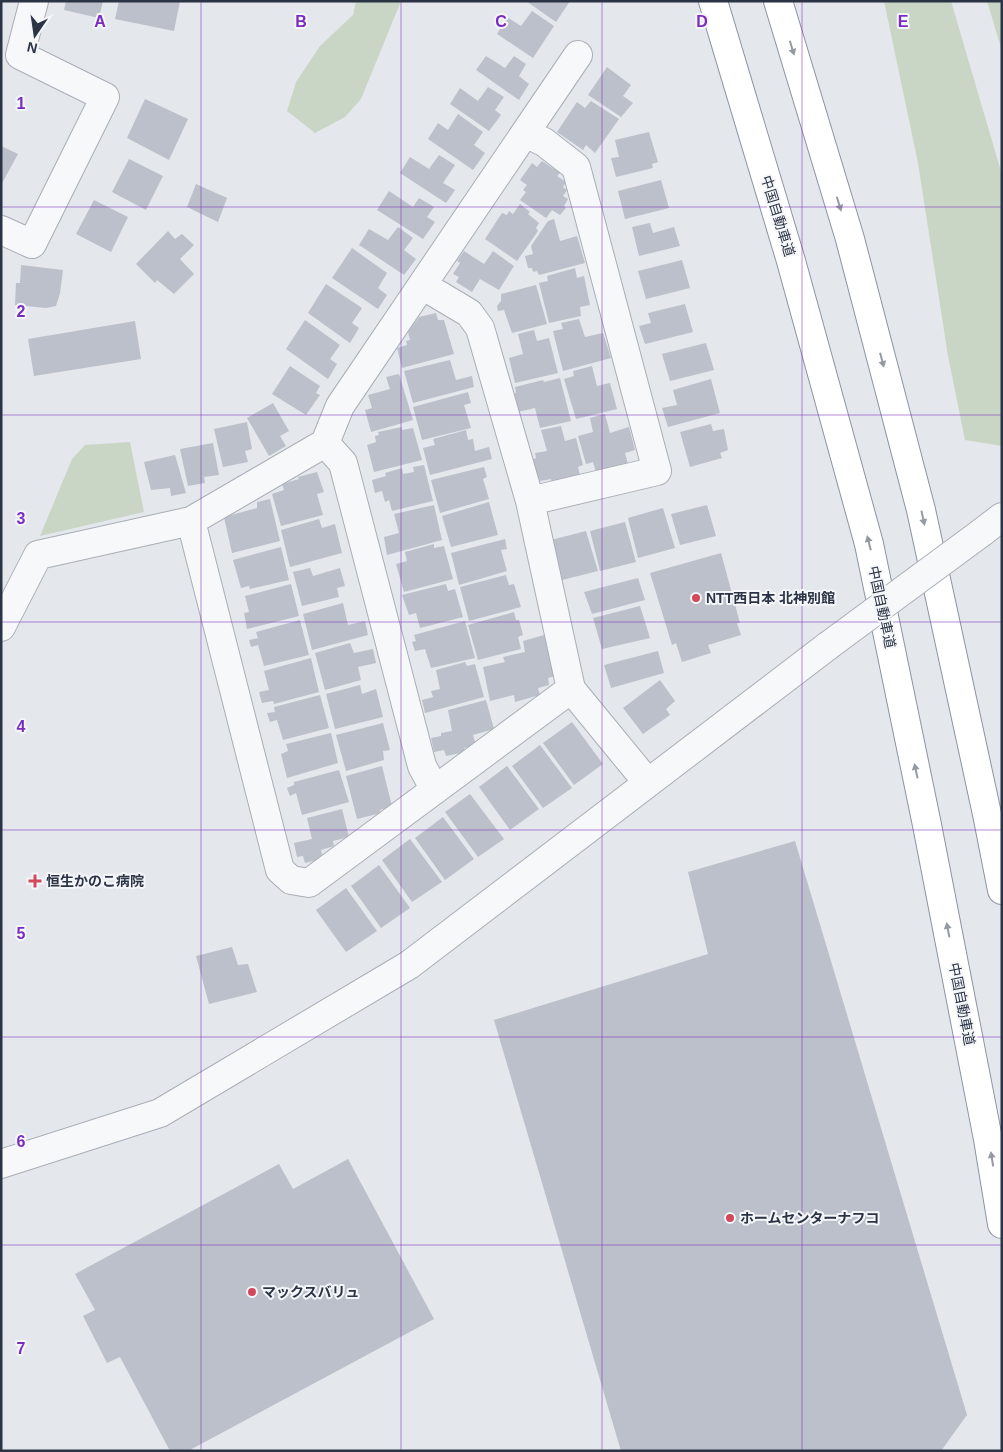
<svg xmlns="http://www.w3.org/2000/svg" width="1003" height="1452" font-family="Arial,'Noto Sans JP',sans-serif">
  <rect width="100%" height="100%" fill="#e4e7ec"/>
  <path fill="#c9d6c5" d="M356,1h45l-40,98 -16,18 -30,16 -28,-22 9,-29 24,-36 33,-31z
    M884,1h67l49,167 2,6v272l-37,-6 -17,-84 -30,-193z
    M987,1h15v50z
    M130,442l14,70 -104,24 32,-77 13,-14z"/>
  <path fill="#bbc0ca" d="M66,1h37l-4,17 -35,-8z
    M119,1h61l-6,30 -59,-12z
    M526,1h44l-14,21z
    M532,11l22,15 -21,32 -36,-24 10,-17 14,9z
    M486,56l19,12 9,-12 12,8 -7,12 10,8 -10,16 -43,-30z
    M607,67l24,18 -8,11 10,7 -12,14 -33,-22z
    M488,87l16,10 -9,13 6,5 -12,16 -39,-27 10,-16 18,13z
    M145,99l43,20 -19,41 -42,-22z
    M591,101l28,18 -24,34 -9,-8 -3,5 -26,-18 20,-30 8,6z
    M458,114l25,18 -9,13 11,8 -12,17 -45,-31 10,-16 10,7z
    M649,132l9,30 -6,2 1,4 -37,9 -5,-19 8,-1 -4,-17z
    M1,146l17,8 -17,31z
    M439,155l16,10 -12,18 12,7 -9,13 -46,-30 10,-16 19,12z
    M129,159l34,17 -17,34 -34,-18z
    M542,161l18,12 -3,3 9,6 -3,5 4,3 -4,6 5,3 -4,7 2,2 -6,7 -8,-5 -6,8 -26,-18 6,-8 -3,-2 4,-5 -7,-5 12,-17 5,4z
    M661,180l8,28 -44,11 -7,-28z
    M196,184l31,14 -9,24 -31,-15z
    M389,191l24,16 6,-9 15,9 -7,10 8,5 -12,17 -46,-29z
    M94,200l34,17 -17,35 -35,-18z
    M520,204l10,8 -2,2 11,9 -3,5 2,3 -21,30 -32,-22 17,-26 5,2 2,-4 4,3z
    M554,219l6,22 17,-5 8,27 -46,12 -2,-4 -4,1 -1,-4h-4l-3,-12 8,-2 -2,-8 17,-25z
    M650,223l3,10 21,-6 6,19 -41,10 -7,-29z
    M398,227l15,11 -9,12 12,9 -12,16 -45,-30 10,-16 19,11z
    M168,231l7,8 7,-5 12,11 -14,14 14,15 -20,20 -17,-14 -2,3 -19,-19z
    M352,248l35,25 -9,15 9,7 -9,14 -46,-31z
    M464,251l20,13 9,-13 21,15 -15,24 -19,-11 -8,13 -16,-10 3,-5 -6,-3 7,-11 -3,-2z
    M682,260l8,28 -44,11 -8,-28z
    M21,265l42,5 -3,23 -4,13 -10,2 -31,-3 1,-22h4z
    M575,268l2,10 7,-2 6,29 -10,2 1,9 -32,7 -10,-40 9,-2 -1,-5z
    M326,284l36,24 -10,15 7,5 -9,15 -42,-30z
    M536,285l11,39 -35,9 -8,-23 -6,1 -1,-5 4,-5v-7z
    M685,304l8,28 -48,12 -6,-18 12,-3 -3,-10z
    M436,313l2,7h6l10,34 -52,14 -5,-20 10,-3 -1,-4 4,-1 -2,-8 11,-15z
    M579,319l6,18 18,-4 8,25 -48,13 -10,-40 10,-2 -2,-6z
    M305,320l35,25 -10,14 7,5 -9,15 -42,-30z
    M135,321l6,38 -107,17 -6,-37z
    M534,330l3,11 12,-3 9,35 -43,10 -6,-25 14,-4 -5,-20z
    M706,343l8,27 -44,11 -8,-27z
    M450,360l6,20 16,-4 2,11 -61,16 -9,-32z
    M290,366l30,20 -4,7 4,2 -14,20 -34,-21z
    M592,366l5,20 13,-3 7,26 -41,10 -12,-40 10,-3 -1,-5z
    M399,374l14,46 -42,12 -6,-22 7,-2 -4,-13 22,-6 -4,-12z
    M560,378l11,43 -31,7 -5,-20 -17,4 -5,-18 3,-1 -1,-6 28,-7 1,2z
    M711,379l9,34 -52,14 -6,-19 15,-3 -4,-15z
    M468,392l3,11 -7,2 7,23 -49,12 -9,-33z
    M273,403l16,28 -9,5 6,10 -17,10 -22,-38z
    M605,414l5,19 19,-6 6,23 -10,3 3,11 -32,8 -3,-10 -7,2 -8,-28 15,-4 -3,-14z
    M247,422l5,27 -7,2 3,11 -25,5 -9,-38z
    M711,424l2,7 11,-2 4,21 -8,3 2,5 -32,9 -10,-35z
    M561,426l4,15 11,-3 7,27 -5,2 2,8 -28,8 -1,-4 -11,2 -1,-3h-3l-5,-18 5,-2 -1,-5 12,-2 -6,-21z
    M402,427v3l11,-2 9,32 -48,12 -7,-27 9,-3 -1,-6 4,-1 -1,-3z
    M466,430l2,10 5,-1 2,12 14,-4 3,12 -62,16 -7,-27 12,-3 -2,-6z
    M213,443l6,32 -15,2 1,6 -17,3 -8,-37z
    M175,455l11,38 -15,3 -1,-8 -19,2 -7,-28z
    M424,465l9,36 -41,10 -3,-11 -4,2 -3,-11 -7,2 -3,-13 14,-4 -1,-3 17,-5 1,6 11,-2 -1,-5z
    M484,467l3,10 -4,2 6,20 -49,14 -9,-33z
    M317,472l7,20 -7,2 6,21 -42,11 -9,-32 12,-4 -2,-6 17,-5 -1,-2z
    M270,499l10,42 -48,12 -8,-36 33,-9v-6z
    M489,502l9,33 -47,12 -9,-31z
    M434,505l8,35 -55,15 -3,-18 15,-4 -5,-19z
    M707,505l9,31 -36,9 -9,-31z
    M663,508l12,40 -37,10 -10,-40z
    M319,519l3,9 13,-4 7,29 -52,14 -9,-37z
    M625,522l11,40 -36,9 -10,-40z
    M586,531l12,40 -36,9 -11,-40z
    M505,539l2,10 -6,1 6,21 -48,14 -8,-32z
    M434,544v4l10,-2 9,33 -49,13 -8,-28 11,-3 -2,-9z
    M281,547l8,33 -39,9 -1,-3 -8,2 -8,-28z
    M721,553l19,70h-3l4,12 -33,10 3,8 -29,9 -6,-19 -4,2 -22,-72z
    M310,568l3,8 27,-8 5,18 -8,2 2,9 -37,9 -9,-34z
    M506,575l3,10 5,-1 7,23 -52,14 -9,-34z
    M638,578l7,22 -53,14 -8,-22z
    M291,584l8,32 -52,13 -3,-16 5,-1 -4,-16z
    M446,584l2,7 7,-2 8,28 -43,11 -4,-15 -7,2 -7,-20z
    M343,603l5,22 17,-4 3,14 -56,15 -9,-36z
    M640,606l10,32 -48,11 -9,-31z
    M514,612l2,8h3l4,15 -5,2 3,12 -43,11 -10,-35z
    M300,620l9,35 -45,11 -6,-21 -7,2 -2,-7 9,-2 -2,-6z
    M465,621l10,37 -44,10 -6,-19 -10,2 -3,-9 4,-1 -2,-6z
    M544,635l11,41 -7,2 1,7 -11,3 2,7 -25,7 -1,-7 -24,6 -7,-34 22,-5 -2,-5 22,-5 -2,-11z
    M350,643l4,10 19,-4 3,14 -18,4 3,13 -36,10 -10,-37z
    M658,651l6,22 -53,15 -7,-23z
    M311,658l8,34 -45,12 -1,-3 -11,2 -3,-11 10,-2 -5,-19z
    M465,662l2,4 8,-2 9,33 -59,16 -3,-13 11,-3 -2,-6 9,-2 -4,-19z
    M660,680l15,21 -9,8 4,6 -27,19 -20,-26z
    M360,685l2,9 14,-5 7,28 -48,12 -9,-35z
    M320,695l9,33 -46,12 -6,-20 -7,2 -3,-9 8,-1 -1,-5z
    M486,700l8,29 -21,6 3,10 -12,3 2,4 -20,4 -2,-6 -10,2 -3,-14 10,-2v-3l11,-2 -4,-21z
    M572,722l31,42 -29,21 -31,-42z
    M383,723l7,27 -7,1 1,9 -38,11 -10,-36z
    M331,733l7,30 -51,15 -6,-24 7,-3 -2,-7z
    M540,745l32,43 -29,20 -31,-42z
    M382,766l10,40 -12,4 1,3 -24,6 -11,-43z
    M507,766l32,43 -29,21 -31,-43z
    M339,770l10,32 -47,13 -6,-22 -6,3 -3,-8 7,-3v-3z
    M470,794l34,45 -26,18 -33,-45z
    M342,809l7,28 -16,4 1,5 -13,4 2,9 -18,4 -2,-7 -6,1 -3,-14 18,-4 -5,-21z
    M443,817l31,42 -29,21 -30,-42z
    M410,839l32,43 -30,20 -30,-42z
    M795,841l172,574 -26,36h-320l-127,-431 214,-66 -20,-82z
    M379,865l31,43 -29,20 -30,-42z
    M346,888l31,43 -31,21 -30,-42z
    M232,947l6,18 10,-1 9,28 -48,12 -13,-48z
    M348,1159l86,160 -246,132h-18l-50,-94 -13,6 -24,-47 12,-6 -20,-36 204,-110 14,25z"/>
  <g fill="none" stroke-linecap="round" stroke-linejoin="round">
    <defs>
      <path id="minor" d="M525,133l53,-78
        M1,230l31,14 73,-147 -85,-42 14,-54
        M422,285l47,28 11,15 50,173 41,188 77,94
        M325,443l18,20 79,303 13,24
        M191,521l89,349 11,10 18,3 262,-194
        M981,533l21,-16
        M1,627l37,-72 153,-34 134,-78 15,-37 185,-273 19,9 32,25 81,304 -127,30
        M1,1164l159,-51 249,-148 420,-320"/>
      <path id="highway" d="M713,1l78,260 78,283 58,281 61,314 14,85
        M778,1l72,238 71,271 66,304 15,76"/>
    </defs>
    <use href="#minor" stroke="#a9aeb7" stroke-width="30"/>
    <use href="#highway" stroke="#8b94a3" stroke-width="30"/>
    <use href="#minor" stroke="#f7f8fa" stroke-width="28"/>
    <use href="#highway" stroke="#fff" stroke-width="28"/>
    <defs>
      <path id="minor-bridge" d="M829,645l152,-112"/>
    </defs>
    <use href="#minor-bridge" stroke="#a9aeb7" stroke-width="30" stroke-linecap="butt"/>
    <use href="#minor-bridge" stroke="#f7f8fa" stroke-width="28"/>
  </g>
  <defs><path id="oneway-solid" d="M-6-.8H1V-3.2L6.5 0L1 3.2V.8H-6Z" transform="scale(1.25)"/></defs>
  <g fill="#959aa2">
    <use href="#oneway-solid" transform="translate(792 48) rotate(73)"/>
    <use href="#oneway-solid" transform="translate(839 204) rotate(73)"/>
    <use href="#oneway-solid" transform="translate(882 360) rotate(75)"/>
    <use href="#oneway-solid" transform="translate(923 518) rotate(78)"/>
    <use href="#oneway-solid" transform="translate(869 543) rotate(-104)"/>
    <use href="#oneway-solid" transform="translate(916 771) rotate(-102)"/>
    <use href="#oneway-solid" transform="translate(948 930) rotate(-101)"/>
    <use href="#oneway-solid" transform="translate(992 1159) rotate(-99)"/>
  </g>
  <path fill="none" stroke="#7b2cbf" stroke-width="1" stroke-opacity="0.55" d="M201,1v1450M401,1v1450M602,1v1450M802,1v1450M1,207h1001M1,415h1001M1,622h1001M1,830h1001M1,1037h1001M1,1245h1001"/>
  <g fill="#d1495b" stroke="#f4f6f9" stroke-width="2">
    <circle cx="696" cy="598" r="5"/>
    <path d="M32.5 873.5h5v5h5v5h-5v5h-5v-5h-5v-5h5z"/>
    <circle cx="730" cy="1218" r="5"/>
    <circle cx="252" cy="1292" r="5"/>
  </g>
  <g text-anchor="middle" stroke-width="4" stroke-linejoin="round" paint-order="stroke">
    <g font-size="14" fill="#2b3445" stroke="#f4f6f9">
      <text transform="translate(778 216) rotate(73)" y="5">中国自動車道</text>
      <text transform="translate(882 607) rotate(78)" y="5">中国自動車道</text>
      <text transform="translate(962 1004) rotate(79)" y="5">中国自動車道</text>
    </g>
    <g font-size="14" font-weight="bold" fill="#2b3445" stroke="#f4f6f9" text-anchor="start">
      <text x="706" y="603">NTT西日本 北神別館</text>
      <text x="46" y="886">恒生かのこ病院</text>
      <text x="740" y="1223">ホームセンターナフコ</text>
      <text x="262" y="1297">マックスバリュ</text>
    </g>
  </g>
  <g font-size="16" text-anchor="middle" font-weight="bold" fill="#7b2cbf" stroke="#f4f6f9" stroke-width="4" stroke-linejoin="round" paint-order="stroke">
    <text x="100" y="27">A</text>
    <text x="301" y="27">B</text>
    <text x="501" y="27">C</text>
    <text x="702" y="27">D</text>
    <text x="903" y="27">E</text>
    <text x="21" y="109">1</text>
    <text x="21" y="317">2</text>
    <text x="21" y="524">3</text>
    <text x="21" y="732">4</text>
    <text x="21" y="939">5</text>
    <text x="21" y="1147">6</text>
    <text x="21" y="1354">7</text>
  </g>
  <rect width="1003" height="1452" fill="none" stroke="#2b3445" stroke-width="5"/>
  <g transform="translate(35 35) rotate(193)" stroke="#f4f6f9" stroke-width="4" paint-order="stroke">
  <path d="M0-4L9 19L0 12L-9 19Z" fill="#2b3445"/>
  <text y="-8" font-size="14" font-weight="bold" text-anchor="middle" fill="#2b3445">N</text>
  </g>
</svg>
